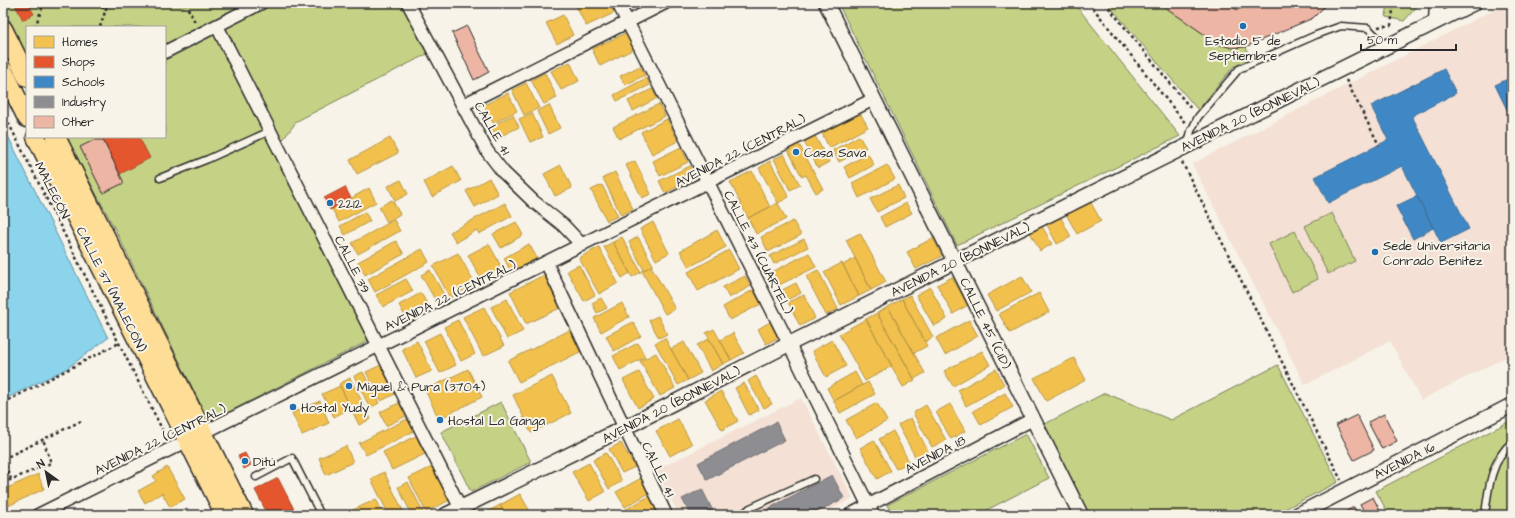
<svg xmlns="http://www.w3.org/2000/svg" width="1515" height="518" font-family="'Architects Daughter',sans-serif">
  <rect width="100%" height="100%" fill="#f7f3e8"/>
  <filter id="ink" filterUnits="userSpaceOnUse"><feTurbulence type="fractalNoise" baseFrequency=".025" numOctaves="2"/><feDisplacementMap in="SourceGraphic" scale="8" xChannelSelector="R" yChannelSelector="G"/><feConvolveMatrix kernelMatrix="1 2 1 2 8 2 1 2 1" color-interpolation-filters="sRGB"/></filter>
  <g filter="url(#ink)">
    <path fill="#f4e0d4" d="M1507,3h5v351l-91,46 -31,-59 -85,44 -113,-221z
      M801,398l52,100 -32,17h-142l-23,-45z"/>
    <path fill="#c5d286" stroke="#787e58" d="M3,3h398l26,51 -130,67 -22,29 93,191 -159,81 -94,-193 -49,-92h99v-110h-138v30l-24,-51z
      M838,3h236l106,133 -223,109z
      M1107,3h218l-2,5 -77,38 3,13 -16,8 -35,43z
      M1388,3h32l-16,18 -18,-4z
      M1332,213l23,48 -27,13 -23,-48z
      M1295,231l23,48 -26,13 -23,-48z
      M1278,365l60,117 -65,33h-186l-46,-89 64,-33 66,27z
      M501,402l30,60 -60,30 -30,-60z
      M1512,420v95h-123l-13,-24z
      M1026,434l23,44 -72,37h-85l-5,-10z"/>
    <path fill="#8bd4ec" stroke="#65909f" d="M3,126l105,212 -42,31 -63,31z"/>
    <path fill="#f2c14e" stroke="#b69444" d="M583,3h26l5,10 -28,13 -10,-20z
      M563,15l10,20 -16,9 -11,-21z
      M626,33l8,16 -34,17 -8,-17z
      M570,62l9,19 -18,9 -10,-19z
      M640,66l5,9 -20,10 -5,-9z
      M545,73l12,25 -13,6 -13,-24z
      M646,78l4,7 -33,16 -3,-6z
      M526,83l13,25 -15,7 -12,-25z
      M652,89l5,9 -24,13 -5,-10z
      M508,93l9,18 -24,12 -9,-18z
      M659,104l6,12 -46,23 -6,-12z
      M549,105l11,23 -12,6 -11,-23z
      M532,113l11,24 -13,5 -11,-23z
      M860,113l8,14 -39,21 -7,-15z
      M513,115l6,12 -22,11 -6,-12z
      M667,119l11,22 -26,13 -11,-22z
      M815,136l14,26 -11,6 -14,-26z
      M859,136l7,12 -27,14 -6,-12z
      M390,138l8,15 -41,21 -7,-14z
      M799,144l24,45 -7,4 -10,-18 -4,2 -14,-27z
      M681,147l7,15 -28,14 -7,-15z
      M784,154l16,31 -10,5 -16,-31z
      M868,154l6,11 -24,13 -6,-11z
      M635,161l16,33 -9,4 -16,-33z
      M770,161l19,36 -11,6 -19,-35z
      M561,165l11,23 -17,8 -11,-22z
      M887,165l8,14 -36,19 -7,-15z
      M453,166l8,15 -29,16 -8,-15z
      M690,166l6,12 -31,15 -6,-12z
      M752,171l18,36 -22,11 -18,-36z
      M615,172l18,37 -12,6 -18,-37z
      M489,178l9,16 -23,13 -9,-16z
      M401,180l7,14 -13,7 -7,-15z
      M602,185l16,31 -11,5 -16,-31z
      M898,185l6,13 -27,14 -7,-13z
      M369,188l7,14 -37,20 -7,-13z
      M392,200l8,14 -13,8 -8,-15z
      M1090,201l11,20 -24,13 -11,-20z
      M505,203l7,13 -33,18 -2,-4 -21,12 -6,-10z
      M778,203l8,16 -30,15 -8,-16z
      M906,203l6,10 -27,14 -5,-10z
      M365,212l5,9 -25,14 -5,-9z
      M1060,216l11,21 -14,7 -11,-21z
      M394,220l6,11 -42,23 -6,-11z
      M793,221l8,14 -33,17 -7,-15z
      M516,222l7,13 -22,13 -8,-14z
      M653,222l16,31 -13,7 -16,-31z
      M1042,226l10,18 -12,7 -10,-19z
      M717,230l9,17 -37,20 -9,-16z
      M860,233l26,49 -15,8 -25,-50z
      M622,237l19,35 -9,5 -19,-35z
      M638,237l15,28 -9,5 -15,-28z
      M933,238l9,18 -26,13 -9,-17z
      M804,239l4,8 -34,17 -4,-8z
      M396,241l8,13 -39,21 -7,-13z
      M613,242l17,31 -8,5 -18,-31z
      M489,244l13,24 -21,11 -13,-24z
      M529,244l8,14 -26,14 -7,-14z
      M599,247l19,36 -19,11 -20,-36z
      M422,249l7,13 -54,30 -7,-13z
      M729,250l10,19 -41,22 -10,-19z
      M458,253l17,31 -25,14 -17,-32z
      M809,253l7,14 -37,18 -7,-13z
      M855,258l16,32 -12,6 -16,-31z
      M842,263l17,33 -18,9 -17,-33z
      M579,265l16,30 -11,6 -17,-30z
      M651,266l24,43 -10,5 -23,-43z
      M430,270l16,28 -9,5 -16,-28z
      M818,270l20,39 -12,6 -20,-39z
      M544,275l16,33 -34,16 -16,-32z
      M745,276l6,10 -22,12 -6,-11z
      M1022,276l9,16 -35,19 -9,-16z
      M952,277l16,28 -15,9 -16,-29z
      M406,279l7,12 -30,16 -7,-12z
      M796,283l5,10 -16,8 -5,-10z
      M930,287l17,32 -13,7 -18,-31z
      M753,290l8,14 -31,16 -7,-13z
      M421,293l6,11 -22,12 -6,-11z
      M1039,293l10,19 -39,21 -11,-19z
      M804,295l11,23 -15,8 -12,-24z
      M910,295l23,42 -8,5 -23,-43z
      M601,298l6,10 -10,5 -5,-10z
      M507,299l16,32 -16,8 -16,-32z
      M902,299l25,47 -13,7 -26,-46z
      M622,303l7,14 -28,15 -7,-14z
      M484,307l20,39 -21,10 -20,-39z
      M888,307l37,66 -11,6 -37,-66z
      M877,313l38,67 -12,7 -37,-68z
      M658,316l9,18 -8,4 -10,-18z
      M866,319l26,47 -27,15 -26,-47z
      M458,320l17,34 -14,7 -17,-34z
      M969,320l9,16 -33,19 -9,-17z
      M633,322l8,14 -27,15 -8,-15z
      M770,322l8,16 -12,6 -8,-15z
      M714,329l17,31 -8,4 -17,-31z
      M570,330l10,22 -61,30 -11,-21z
      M440,333l16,32 -16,8 -16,-32z
      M733,333l11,20 -13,7 -11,-20z
      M665,338l23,42 -10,5 -23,-42z
      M709,339l14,25 -12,7 -14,-26z
      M832,340l14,26 -20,11 -14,-26z
      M417,341l15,30 -16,7 -14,-29z
      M684,342l17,31 -13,7 -17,-31z
      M638,343l7,14 -25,13 -7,-14z
      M982,351l8,14 -37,21 -9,-15z
      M656,353l19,35 -15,8 -20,-35z
      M1074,358l12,22 -40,21 -12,-23z
      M381,365l14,29 -14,7 -15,-29z
      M468,369l14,28 -43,22 -14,-29z
      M996,369l8,16 -38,21 -8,-16z
      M363,372l16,31 -9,5 -16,-32z
      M639,372l15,27 -16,9 -15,-28z
      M855,372l7,13 -28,16 -7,-13z
      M552,376l19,37 -40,20 -18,-38z
      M756,376l16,28 -8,4 -16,-27z
      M350,378l21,41 -12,6 -20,-41z
      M868,382l7,12 -35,19 -6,-12z
      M744,383l15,27 -10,5 -14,-27z
      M340,386l11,22 -17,9 -12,-23z
      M721,391l17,30 -16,9 -17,-30z
      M1005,393l8,14 -32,18 -8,-14z
      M320,401l9,22 -27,12 -10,-22z
      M399,403l7,13 -20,10 -6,-14z
      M877,403l10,18 -31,17 -10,-18z
      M950,404l15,27 -14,8 -15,-27z
      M926,405l20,35 -14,7 -19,-34z
      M911,418l17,33 -12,7 -18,-33z
      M407,419l7,12 -48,24 -7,-12z
      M678,419l14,25 -22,12 -14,-25z
      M893,431l16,31 -13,7 -17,-30z
      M416,436l9,18 -33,16 -9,-18z
      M874,440l17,31 -14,8 -17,-31z
      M621,443l14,24 -13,6 -13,-24z
      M346,446l7,16 -27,13 -7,-17z
      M606,453l16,28 -13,8 -16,-29z
      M589,463l16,29 -16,9 -17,-29z
      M434,466l16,34 -24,12 -17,-34z
      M167,467l18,32 -15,8 -8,-14 -17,10 -7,-12 18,-10 -3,-5z
      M384,472l21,43h-16l-18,-36z
      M38,474l6,15 -36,17 -5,-11v-5z
      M643,477l8,15 -26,15 -9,-15z
      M408,482l15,30 -5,3h-6l-14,-28z
      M520,494l12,21h-26l-6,-10z
      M653,494l8,15 -10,6h-28l-2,-3z
      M376,499l8,16h-37v-2z
      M500,505l6,10h-20l-1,-2z"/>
    <path fill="#e4572e" stroke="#ac4a2d" d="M14,3h14l6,11 -11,6z
      M104,137h35l11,21 -30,16 -17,-34z
      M345,187l6,11 -21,12 -6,-12z
      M245,453l6,12 -7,4 -6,-13z
      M278,478l19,37h-29l-13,-25z"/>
    <path fill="#3f88c5" stroke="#396c97" d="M1444,69l12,24 -44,23 57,113 -28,14 -39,-77 -74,37 -13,-26 73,-37 -17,-34z
      M1512,77v43l-17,-35z
      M1417,196l16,32 -20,11 -17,-33z"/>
    <path fill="#8d8d92" stroke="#707073" d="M776,422l9,18 -78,40 -9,-17z
      M832,475l12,23 -32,17h-53l-1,-1z
      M702,489l13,26h-24l-9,-16z"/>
    <path fill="#edb5a4" stroke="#2b2b2b" d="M1159,3h69l9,7 15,-7h73l-2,5 -10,10 -68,29 -13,1 -14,-4z
      M467,26l22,46 -15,8 -22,-47z
      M94,140h9l21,43 -21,10 -23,-46z
      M1384,414l13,27 -15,8 -14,-27z
      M1357,415l17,35 -20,10 -18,-35z
      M1373,497l9,18h-16l-6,-11z
      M1354,507l4,8h-16l-1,-1z"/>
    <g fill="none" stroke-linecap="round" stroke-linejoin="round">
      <defs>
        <path id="service" d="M1188,144l3,-13 7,-14 41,-48 77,-34 25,-9 27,2 19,19
          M160,178l48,-19 62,-28
          M256,477l36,-19 29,57
          M742,515l8,-7 64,-29
          M1485,515c3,-25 6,-55 27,-73"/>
        <path id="minor" d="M408,3l79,148 16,21 30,29 30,24 19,20
          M618,3l171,341 84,171
          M217,26l247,489
          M165,52l96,-49
          M463,105l202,-102
          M546,262l120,253
          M38,515l836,-416
          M850,515l183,-96"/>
        <path id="tertiary" d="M826,3l255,512
          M1436,22l1,-19
          M446,515l178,-87 165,-84 685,-341
          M1297,515l215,-110"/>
        <path id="primary" d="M3,29l24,48
          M3,70l24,48
          M36,137l189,378
          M56,137l188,378"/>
      </defs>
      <use href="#service" stroke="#2b2b2b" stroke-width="9"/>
      <use href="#minor" stroke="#2b2b2b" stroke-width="15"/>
      <use href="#tertiary" stroke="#2b2b2b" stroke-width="17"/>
      <use href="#primary" stroke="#2b2b2b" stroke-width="21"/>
      <path stroke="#2b2b2b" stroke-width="2.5" stroke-dasharray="3 3" stroke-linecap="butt" d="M90,3l16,6
        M185,3l11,21
        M1089,3l97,121
        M1105,3l87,107
        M3,6l4,9
        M35,27l9,-24
        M100,27l8,-24
        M1378,27l13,-2 3,-22
        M1346,80l33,65
        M3,112l164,327
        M1182,162l159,318
        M3,403l116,-60
        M3,459l78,-38
        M3,460l8,19
        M3,483l48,-20 -8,-24"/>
      <use href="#service" stroke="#f7f3e8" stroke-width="6"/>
      <use href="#minor" stroke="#f7f3e8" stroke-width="12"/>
      <use href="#tertiary" stroke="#f7f3e8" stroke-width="14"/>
      <use href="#primary" stroke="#fede96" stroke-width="18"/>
    </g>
  </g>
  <g fill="#1f6fb2" stroke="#f7f3e8" stroke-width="1.5">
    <circle cx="1243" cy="26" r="4"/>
    <circle cx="796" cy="152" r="4"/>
    <circle cx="330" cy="203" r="4"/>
    <circle cx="1375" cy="252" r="4"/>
    <circle cx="349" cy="386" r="4"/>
    <circle cx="293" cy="407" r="4"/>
    <circle cx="440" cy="420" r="4"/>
    <circle cx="245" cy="461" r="4"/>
  </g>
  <g text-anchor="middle" stroke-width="4" stroke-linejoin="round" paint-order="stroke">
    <g font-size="13" fill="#2b2b2b" stroke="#f7f3e8" text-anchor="start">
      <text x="1243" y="45" text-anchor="middle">Estadio 5 de<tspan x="1243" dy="15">Septiembre</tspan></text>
      <text x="804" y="157">Casa Sava</text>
      <text x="338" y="208">2212</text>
      <text x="1383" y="250">Sede Universitaria<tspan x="1383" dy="15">Conrado Benítez</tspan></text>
      <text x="357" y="391">Miguel &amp; Pura (3704)</text>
      <text x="301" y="412">Hostal Yudy</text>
      <text x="448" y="425">Hostal La Ganga</text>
      <text x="253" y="466">Ditú</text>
    </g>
    <g font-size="13" fill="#2b2b2b" stroke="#f7f3e8">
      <text transform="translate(1250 114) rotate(-26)" y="5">AVENIDA 20 (BONNEVAL)</text>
      <text transform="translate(493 128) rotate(60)" y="5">CALLE 41</text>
      <text transform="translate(740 150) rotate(-27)" y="5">AVENIDA 22 (CENTRAL)</text>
      <text transform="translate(53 190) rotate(63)" y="5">MALECÓN</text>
      <text transform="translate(759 252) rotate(63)" y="5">CALLE 43 (CUARTEL)</text>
      <text transform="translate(960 259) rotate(-26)" y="5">AVENIDA 20 (BONNEVAL)</text>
      <text transform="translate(353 264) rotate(63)" y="5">CALLE 39</text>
      <text transform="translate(112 289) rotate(63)" y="5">CALLE 37 (MALECÓN)</text>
      <text transform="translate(450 295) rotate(-26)" y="5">AVENIDA 22 (CENTRAL)</text>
      <text transform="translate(986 323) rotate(64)" y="5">CALLE 45 (CID)</text>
      <text transform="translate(671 404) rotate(-27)" y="5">AVENIDA 20 (BONNEVAL)</text>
      <text transform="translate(160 439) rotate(-26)" y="5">AVENIDA 22 (CENTRAL)</text>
      <text transform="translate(935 454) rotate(-28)" y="5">AVENIDA 18</text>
      <text transform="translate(1404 460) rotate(-27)" y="5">AVENIDA 16</text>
      <text transform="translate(659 469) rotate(64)" y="5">CALLE 41</text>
    </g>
  </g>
  <rect width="1515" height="518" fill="none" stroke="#f7f3e8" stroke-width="16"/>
  <rect x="8" y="8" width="1499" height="502" fill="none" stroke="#2b2b2b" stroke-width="1.5" filter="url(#ink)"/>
  <rect x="26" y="26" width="140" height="112" fill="#f7f3e8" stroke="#a5a39c"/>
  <rect x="34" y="36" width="20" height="12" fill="#f2c14e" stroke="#a5a39c"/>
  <text x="62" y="46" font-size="12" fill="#2b2b2b">Homes</text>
  <rect x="34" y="56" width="20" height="12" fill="#e4572e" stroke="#a5a39c"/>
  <text x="62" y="66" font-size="12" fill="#2b2b2b">Shops</text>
  <rect x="34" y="76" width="20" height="12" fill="#3f88c5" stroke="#a5a39c"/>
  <text x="62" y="86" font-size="12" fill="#2b2b2b">Schools</text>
  <rect x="34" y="96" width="20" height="12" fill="#8d8d92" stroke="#a5a39c"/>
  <text x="62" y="106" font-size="12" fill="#2b2b2b">Industry</text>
  <rect x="34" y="116" width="20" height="12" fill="#edb5a4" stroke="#a5a39c"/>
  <text x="62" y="126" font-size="12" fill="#2b2b2b">Other</text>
  <g transform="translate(46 472) rotate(327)" stroke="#f7f3e8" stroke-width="3" paint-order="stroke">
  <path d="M0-3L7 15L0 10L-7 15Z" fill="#2b2b2b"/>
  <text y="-6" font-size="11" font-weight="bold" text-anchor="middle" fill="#2b2b2b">N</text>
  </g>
  <path d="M1361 44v6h95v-6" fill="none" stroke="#2b2b2b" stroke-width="2"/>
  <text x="1367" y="44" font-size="12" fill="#2b2b2b" stroke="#f7f3e8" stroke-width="3" paint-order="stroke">50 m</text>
</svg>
